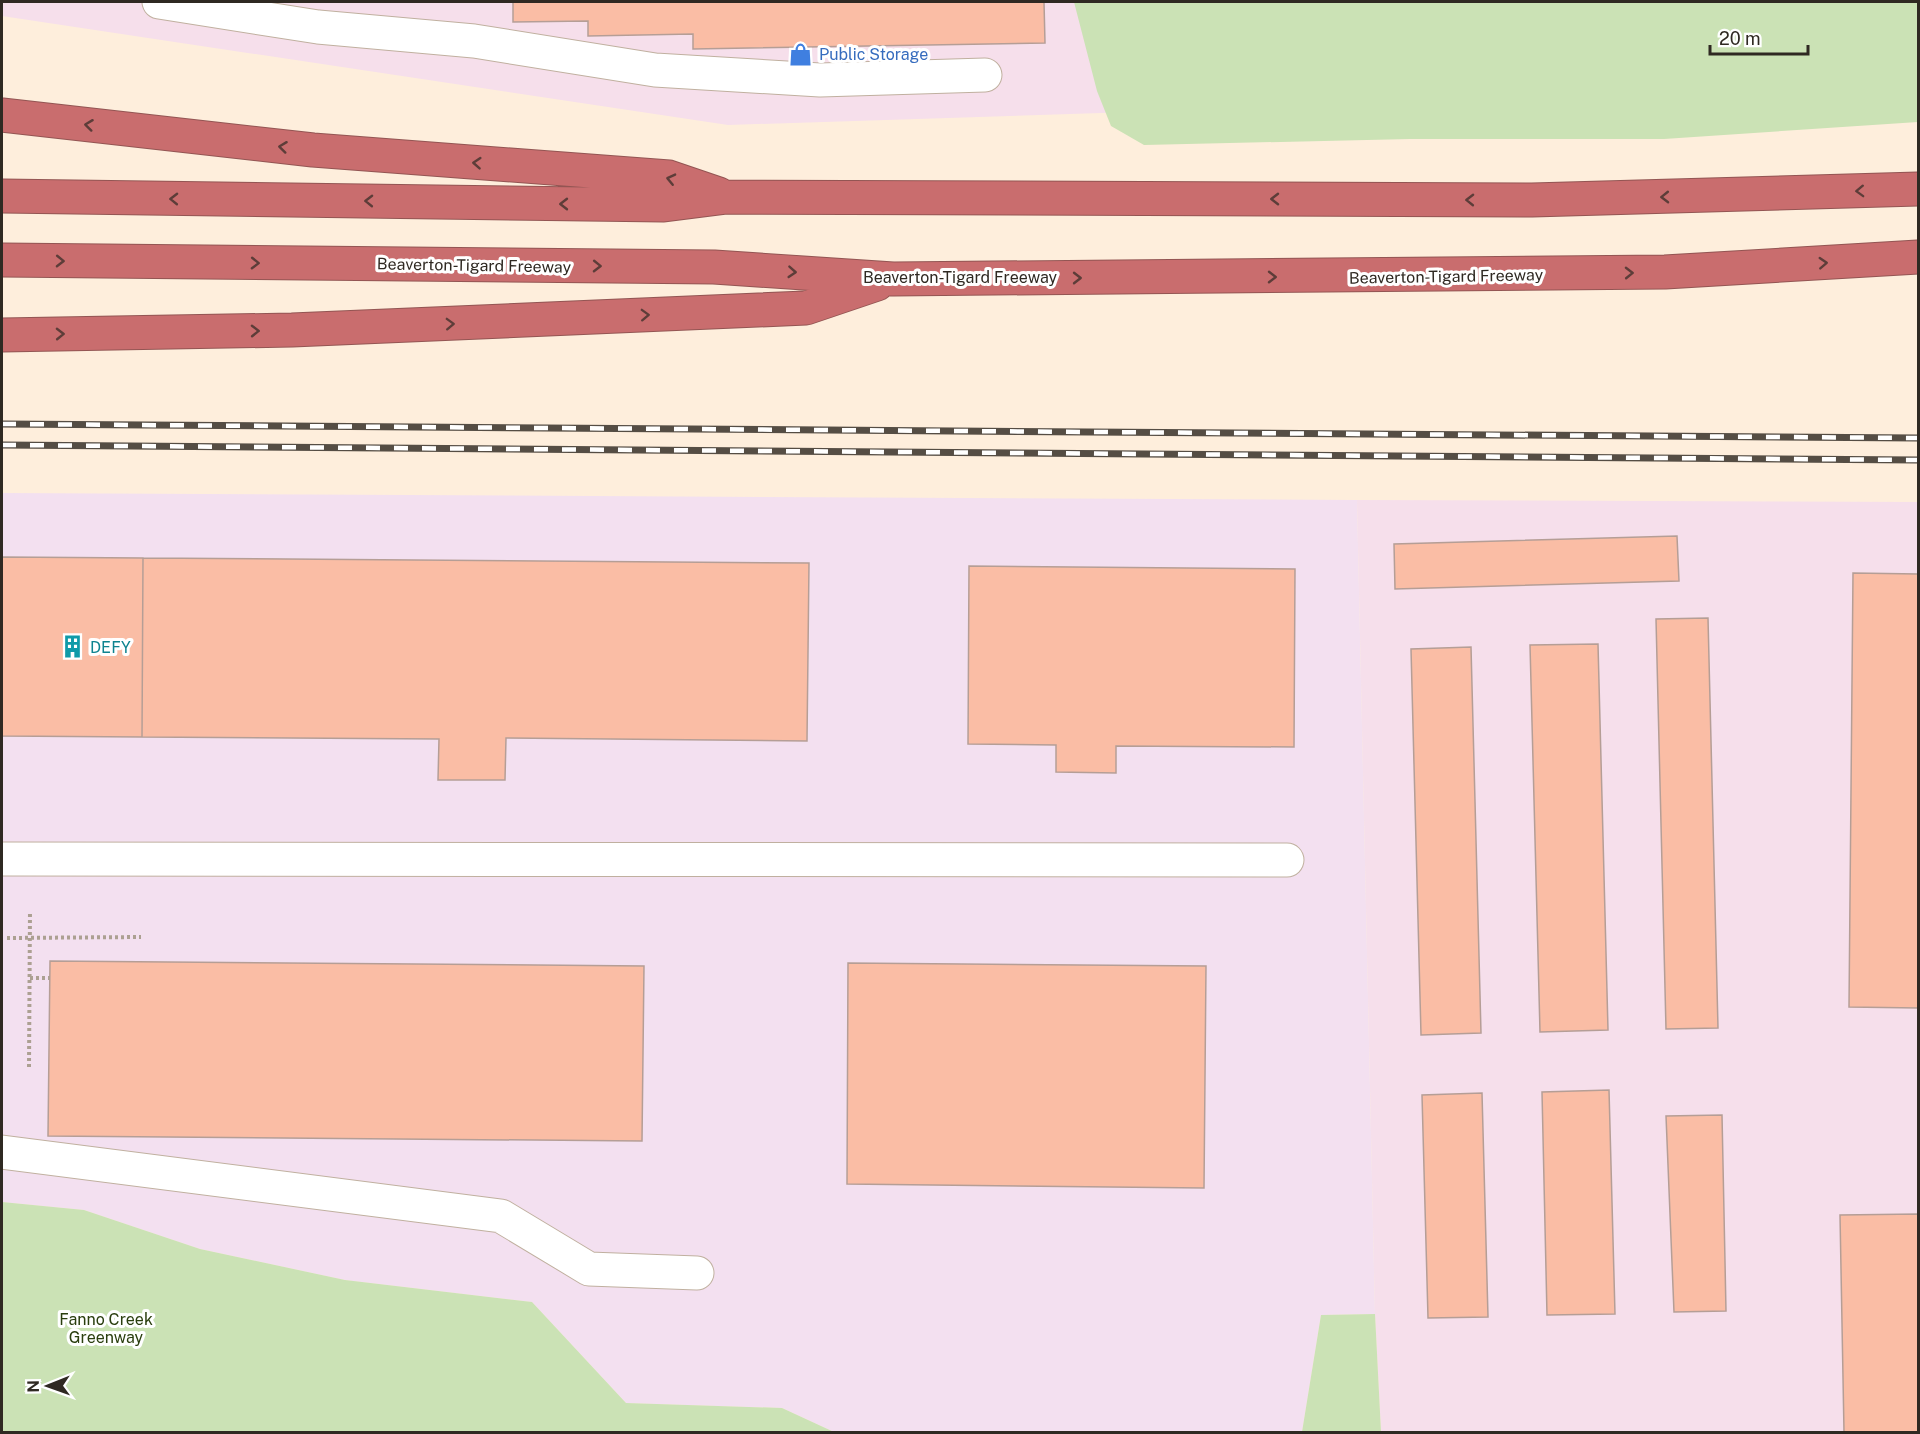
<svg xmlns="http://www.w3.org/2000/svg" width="1920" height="1434" font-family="'Public Sans',sans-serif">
  <rect width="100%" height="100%" fill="#feeedc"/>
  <path fill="#f6dfeb" d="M2,2h1343l2,103 -619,20 -726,-109z
    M1357,500l561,2v930h-537l-6,-118z"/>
  <path fill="#f3e0f0" d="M2,493l1355,7 18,814 -54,1 -19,117h-468l-52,-24 -156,-5 -94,-101 -187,-22 -145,-31 -116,-39 -82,-8z"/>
  <path fill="#cbe2b5" d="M1074,2h844v120l-254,17h-254l-266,6 -33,-19 -14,-35z
    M2,1202l82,8 116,39 145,31 187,22 94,101 156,5 52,24h-832z
    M1375,1314l6,118h-79l19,-117z"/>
  <path fill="#fabda5" stroke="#b59e96" stroke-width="1.5" d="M513,2h531l1,41 -352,6v-15l-105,2v-15l-75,1z
    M1677,536l2,45 -284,8 -1,-45z
    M2,557l141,1 -1,179 -140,-1z
    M143,558l666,5 -2,178 -301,-3 -1,42h-67l1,-41 -297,-2z
    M969,566l326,3 -1,178 -178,-1v27l-60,-1v-27l-88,-1z
    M1853,573l65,1v434l-69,-1z
    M1708,618l10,410 -52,1 -10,-410z
    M1598,644l10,386 -68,2 -10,-387z
    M1471,647l10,386 -60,2 -10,-386z
    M50,961l594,5 -2,175 -594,-5z
    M848,963l358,3 -2,222 -357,-4z
    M1609,1090l6,224 -68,1 -5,-223z
    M1482,1093l6,224 -60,1 -6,-223z
    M1722,1115l4,196 -52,1 -8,-196z
    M1918,1214v218h-74l-4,-217z"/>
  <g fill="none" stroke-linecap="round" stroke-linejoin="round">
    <defs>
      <path id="minor" d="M159,2l159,25 156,14 181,29 165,10 165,-5
        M2,859l1285,1
        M2,1152l499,64 88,53 108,4"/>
      <path id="highway" d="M2,115l311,35 356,27 50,17
        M2,196l662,9 63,-8 805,3 386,-11
        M2,260l712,7 179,12 772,-7 253,-15
        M2,335l290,-5 514,-22 71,-24"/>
    </defs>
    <use href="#minor" stroke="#c0b09f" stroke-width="35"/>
    <use href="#highway" stroke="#935553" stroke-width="35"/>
    <path stroke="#aca092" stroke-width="4" stroke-dasharray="3 3" stroke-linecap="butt" d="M7,938l134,-1
      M30,978h20
      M29,1067l1,-156"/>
    <use href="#minor" stroke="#fff" stroke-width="33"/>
    <use href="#highway" stroke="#c96d6e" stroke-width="33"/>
    <defs>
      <path id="rail" d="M2,424l1916,14
        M2,445l1916,15"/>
    </defs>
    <use href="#rail" stroke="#554d44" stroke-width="7"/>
    <use href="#rail" stroke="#fff" stroke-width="4.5" stroke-dasharray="14" stroke-linecap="butt"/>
  </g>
  <defs><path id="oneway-chevron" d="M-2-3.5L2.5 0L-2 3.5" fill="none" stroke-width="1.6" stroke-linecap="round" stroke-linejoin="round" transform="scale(1.5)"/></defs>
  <g stroke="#5d3d39">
    <use href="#oneway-chevron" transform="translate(89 125) rotate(-173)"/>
    <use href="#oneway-chevron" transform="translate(283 147) rotate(-173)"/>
    <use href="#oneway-chevron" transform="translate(477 163) rotate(-176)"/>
    <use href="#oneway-chevron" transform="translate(671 179) rotate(-167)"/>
    <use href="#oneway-chevron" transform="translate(1860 191) rotate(178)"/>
    <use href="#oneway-chevron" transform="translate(1665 197) rotate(179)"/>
    <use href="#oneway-chevron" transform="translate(174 199) rotate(-179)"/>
    <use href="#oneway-chevron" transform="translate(1275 199) rotate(180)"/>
    <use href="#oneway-chevron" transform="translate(1470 200) rotate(-179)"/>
    <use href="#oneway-chevron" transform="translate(369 201) rotate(-179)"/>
    <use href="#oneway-chevron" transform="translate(564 204) rotate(-180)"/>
    <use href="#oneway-chevron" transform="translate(60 261) rotate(1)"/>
    <use href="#oneway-chevron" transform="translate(255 263) rotate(1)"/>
    <use href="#oneway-chevron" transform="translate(1823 263) rotate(-3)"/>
    <use href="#oneway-chevron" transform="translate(597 266) rotate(1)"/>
    <use href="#oneway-chevron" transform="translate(792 272) rotate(4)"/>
    <use href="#oneway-chevron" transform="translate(1629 273) rotate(-1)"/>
    <use href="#oneway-chevron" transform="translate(1272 277)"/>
    <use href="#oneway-chevron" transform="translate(1077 278)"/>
    <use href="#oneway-chevron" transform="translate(645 315) rotate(-2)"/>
    <use href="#oneway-chevron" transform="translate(450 324) rotate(-2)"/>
    <use href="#oneway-chevron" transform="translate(255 331) rotate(-1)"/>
    <use href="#oneway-chevron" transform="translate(60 334) rotate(-1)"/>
  </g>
  <defs>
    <symbol id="shop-bare" viewBox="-9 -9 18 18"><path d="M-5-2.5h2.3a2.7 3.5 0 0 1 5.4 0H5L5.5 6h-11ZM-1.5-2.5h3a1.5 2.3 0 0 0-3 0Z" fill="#3f7fe0" stroke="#fff" stroke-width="2.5" paint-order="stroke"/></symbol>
    <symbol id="building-bare" viewBox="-9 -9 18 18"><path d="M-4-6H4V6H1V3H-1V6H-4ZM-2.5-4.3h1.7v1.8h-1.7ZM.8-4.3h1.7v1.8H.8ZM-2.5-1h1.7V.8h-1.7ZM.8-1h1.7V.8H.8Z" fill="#0f9aa8" stroke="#fff" stroke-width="2.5" paint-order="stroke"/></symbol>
  </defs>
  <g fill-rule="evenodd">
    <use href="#shop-bare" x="784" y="38" width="33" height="33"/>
    <use href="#building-bare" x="56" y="630" width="33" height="33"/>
  </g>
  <g text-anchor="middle" stroke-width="6" stroke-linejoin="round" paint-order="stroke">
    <g font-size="16" fill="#366cbe" stroke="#fff" text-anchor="start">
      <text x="819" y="60">Public Storage</text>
    </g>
    <g font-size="16" fill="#2f2922" stroke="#fff">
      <text transform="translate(474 265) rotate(1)" y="6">Beaverton-Tigard Freeway</text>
      <text transform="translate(1446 276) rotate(-1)" y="6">Beaverton-Tigard Freeway</text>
      <text x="960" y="283">Beaverton-Tigard Freeway</text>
    </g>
    <g font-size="16" fill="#0d838f" stroke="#fff" text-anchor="start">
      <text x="90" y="653">DEFY</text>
    </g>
    <g font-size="16" fill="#2a3e0e" stroke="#fff">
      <text x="106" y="1325">Fanno Creek<tspan x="106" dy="18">Greenway</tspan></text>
    </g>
  </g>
  <rect width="1920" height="1434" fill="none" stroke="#2f2922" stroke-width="6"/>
  <g transform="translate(48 1386) rotate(269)" stroke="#ffffff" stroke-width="4.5" paint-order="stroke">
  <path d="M0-4.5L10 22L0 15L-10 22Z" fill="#2f2922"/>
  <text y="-9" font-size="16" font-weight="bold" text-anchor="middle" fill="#2f2922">N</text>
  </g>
  <path d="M1710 45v9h98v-9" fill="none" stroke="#2f2922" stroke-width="3"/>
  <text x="1719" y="45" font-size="18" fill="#2f2922" stroke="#ffffff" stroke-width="4.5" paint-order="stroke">20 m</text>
</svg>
